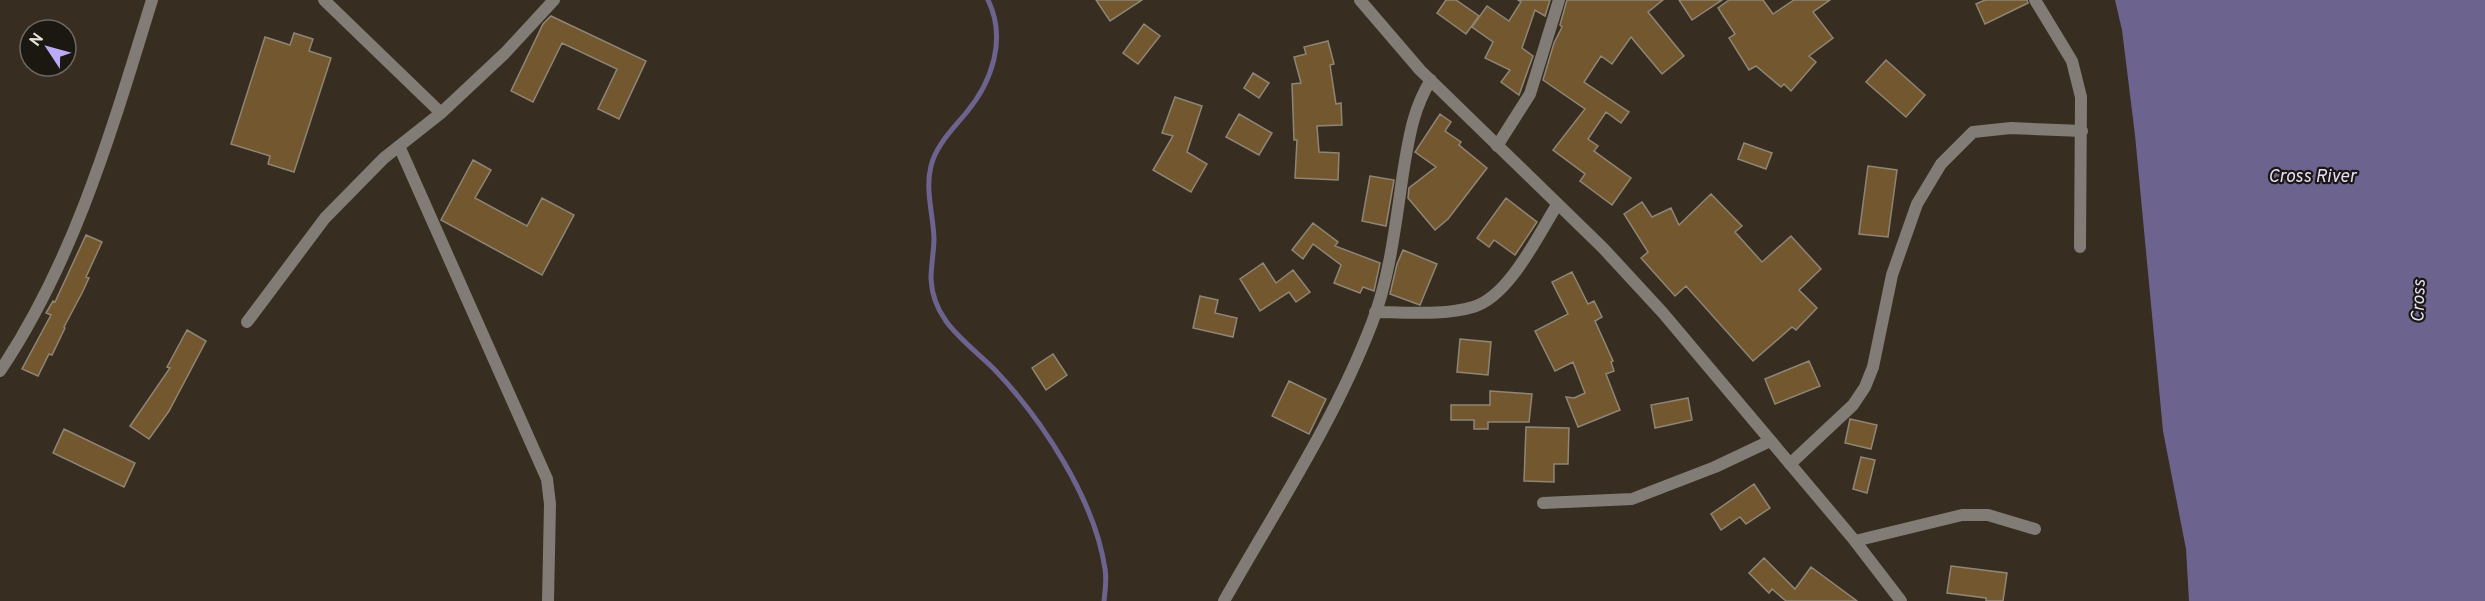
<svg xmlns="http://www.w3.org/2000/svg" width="2485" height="601" font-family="Overpass,sans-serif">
  <rect width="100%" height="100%" fill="#372e21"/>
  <path fill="#6d638f" d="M2115,0h370v601h-296l-3,-52 -23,-118 -28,-296 -13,-105z"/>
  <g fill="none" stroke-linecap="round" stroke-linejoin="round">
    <path stroke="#6d638f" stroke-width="5" d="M988,0c19,39 4,82 -22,113 -13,16 -30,32 -35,53 -6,23 2,48 3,72 0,13 -3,27 -3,41 2,43 36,63 63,90 48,50 101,131 111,200 2,10 0,22 -1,32"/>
  </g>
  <path fill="#73582f" stroke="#8f8576" stroke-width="1.5" d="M1096,0h46l-32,21z
    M1446,0h10l23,16 -13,18 -29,-21z
    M1518,0h32l-5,16 -10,-6 -13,38 11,8 -14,39 -18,-13 9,-12 -25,-12 8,-16 -21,-15 15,-21 22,15 12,-19z
    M1567,0h96l-15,12 36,44 -22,18 -31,-37 -19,27 -11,-8 -17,26 45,30 -8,11 -15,-11 -18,27 10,7 -4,5 37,27 -19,27 -32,-24 5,-7 -32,-24 32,-41 -42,-29 11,-37 8,-16 -2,-2z
    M1679,0h43l-30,20z
    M1729,0h34l10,14 21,-14h36l-17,12 20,26 -24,18 7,6 -25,29 -7,-7 -3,3 -25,-21 -7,4 -20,-32 6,-4 -17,-26z
    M1985,0h42l1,3 -43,21 -9,-20z
    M551,16l95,45 -27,58 -21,-10 19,-40 -55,-26 -29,59 -22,-11 32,-67z
    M1144,24l16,12 -22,28 -15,-11z
    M294,33l19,6 -4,12 22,7 -37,114 -26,-8 2,-8 -39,-12 34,-107 25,8z
    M1328,41l6,23 -4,1 6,39 5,-1 1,22 -25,1 2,26 20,1 -1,27 -43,-2 2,-38h-3l-2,-56 9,-1 -7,-26 12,-3 -2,-7z
    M1886,60l39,35 -19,22 -40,-35z
    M1253,73l16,10 -10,15 -15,-10z
    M1175,97l27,9 -15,46 20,12 -16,28 -38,-22 20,-34 -11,-3z
    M1239,114l33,19 -13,22 -33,-18z
    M1440,114l11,8 -6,9 16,11 -2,3 28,23 -39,51 -13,11 -27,-32 1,-10 27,-21 -21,-15z
    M1744,143l28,10 -6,16 -28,-10z
    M473,160l18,10 -16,28 52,28 15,-28 32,17 -32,60 -101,-55z
    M1868,166l29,4 -9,67 -29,-3z
    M1370,176l24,4 -8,46 -24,-5z
    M1711,194l31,32 -7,6 27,30 29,-26 30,33 -22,21 18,18 -21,22 -4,-3 -39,34 -67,-75 -11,10 -34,-38 7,-6 -24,-38 18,-12 10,15 19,-9 8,17z
    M1506,198l31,24 -22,33 -21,-15 -5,7 -12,-9z
    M1313,223l25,19 -3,4 45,17 -6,28 -11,-4 -3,6 -26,-10 7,-18 -28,-21 -10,15 -11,-9z
    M86,235l16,7 -16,35 3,1 -7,15 -18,34 1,1 -13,27 -3,-1 -11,22 -16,-7 29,-54 -5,-2 7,-12 2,1z
    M1403,250l34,14 -17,41 -30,-11 7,-30z
    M1263,263l13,20 17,-13 17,22 -14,10 -7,-10 -29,19 -20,-32z
    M1572,272l16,32 6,-3 8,16 -7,4 18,40 -2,1 3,9 -8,3 14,36 -42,17 -12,-30 8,1 11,-5 -12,-31 -18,9 -20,-40 33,-17 -16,-32z
    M1200,296l18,4 -3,13 22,5 -4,19 -40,-9z
    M187,330l19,11 -37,70 -20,28 -19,-13 40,-58 -3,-1z
    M1460,339l31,3 -3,33 -31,-3z
    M1053,354l14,21 -21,15 -14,-22z
    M1809,361l11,25 -45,18 -10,-25z
    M1289,381l37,18 -17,35 -37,-18z
    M1490,391l42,3 -3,28h-41v7h-14v-9h-23v-15h39z
    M1688,398l4,22 -37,8 -4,-23z
    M1850,419l27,6 -6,24 -26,-6z
    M1526,427l43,1 -1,36h-14v18l-30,-1z
    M64,429l71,34 -11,24 -71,-34z
    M1861,457l14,3 -8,33 -14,-4z
    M1754,484l16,24 -24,16 -6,-7 -19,13 -10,-16z
    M1764,558l31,31 16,-22 46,34h-71l-14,-12 -3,4 -20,-20z
    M1951,566l56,7 -4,28h-17v-3l-39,-5z"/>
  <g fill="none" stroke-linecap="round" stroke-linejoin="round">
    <path stroke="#817c75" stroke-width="12" d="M324,0l117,113
      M2035,0l37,61 9,36 -1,150
      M399,146l148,333 3,25 -2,97
      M1497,146l33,-52 29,-94
      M1375,312c32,0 68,4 98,-5 36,-10 65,-72 84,-102
      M247,322l78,-104 59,-60 57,-45 64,-60 49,-53
      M0,371c75,-111 113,-245 152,-371
      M1790,464l63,-59 12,-18 8,-20 19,-92 25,-71 24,-40 32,-32 38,-4 71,3
      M1543,503l89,-4 83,-32 55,-26
      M1855,541l107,-26h26l47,14
      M1224,601c52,-92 110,-179 148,-278 19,-49 24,-105 32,-156 5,-30 10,-61 27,-87"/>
    <path stroke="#817c75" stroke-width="12" d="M1360,0l60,70 183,178 60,65 192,228 46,60"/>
  </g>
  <g text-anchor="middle" stroke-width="4.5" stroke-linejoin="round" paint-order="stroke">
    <g font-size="18" font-style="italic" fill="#e4defb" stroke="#1b1711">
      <text x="2312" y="182">Cross River</text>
      <text transform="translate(2418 301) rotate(-88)" y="6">Cross</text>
    </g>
  </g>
  <g transform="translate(48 48) rotate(306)"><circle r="28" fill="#1b1711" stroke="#6d6861" stroke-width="1.5"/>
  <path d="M0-4.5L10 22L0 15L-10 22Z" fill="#bbaaf6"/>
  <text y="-9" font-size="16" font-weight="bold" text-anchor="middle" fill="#e7e1d8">N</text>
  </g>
</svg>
